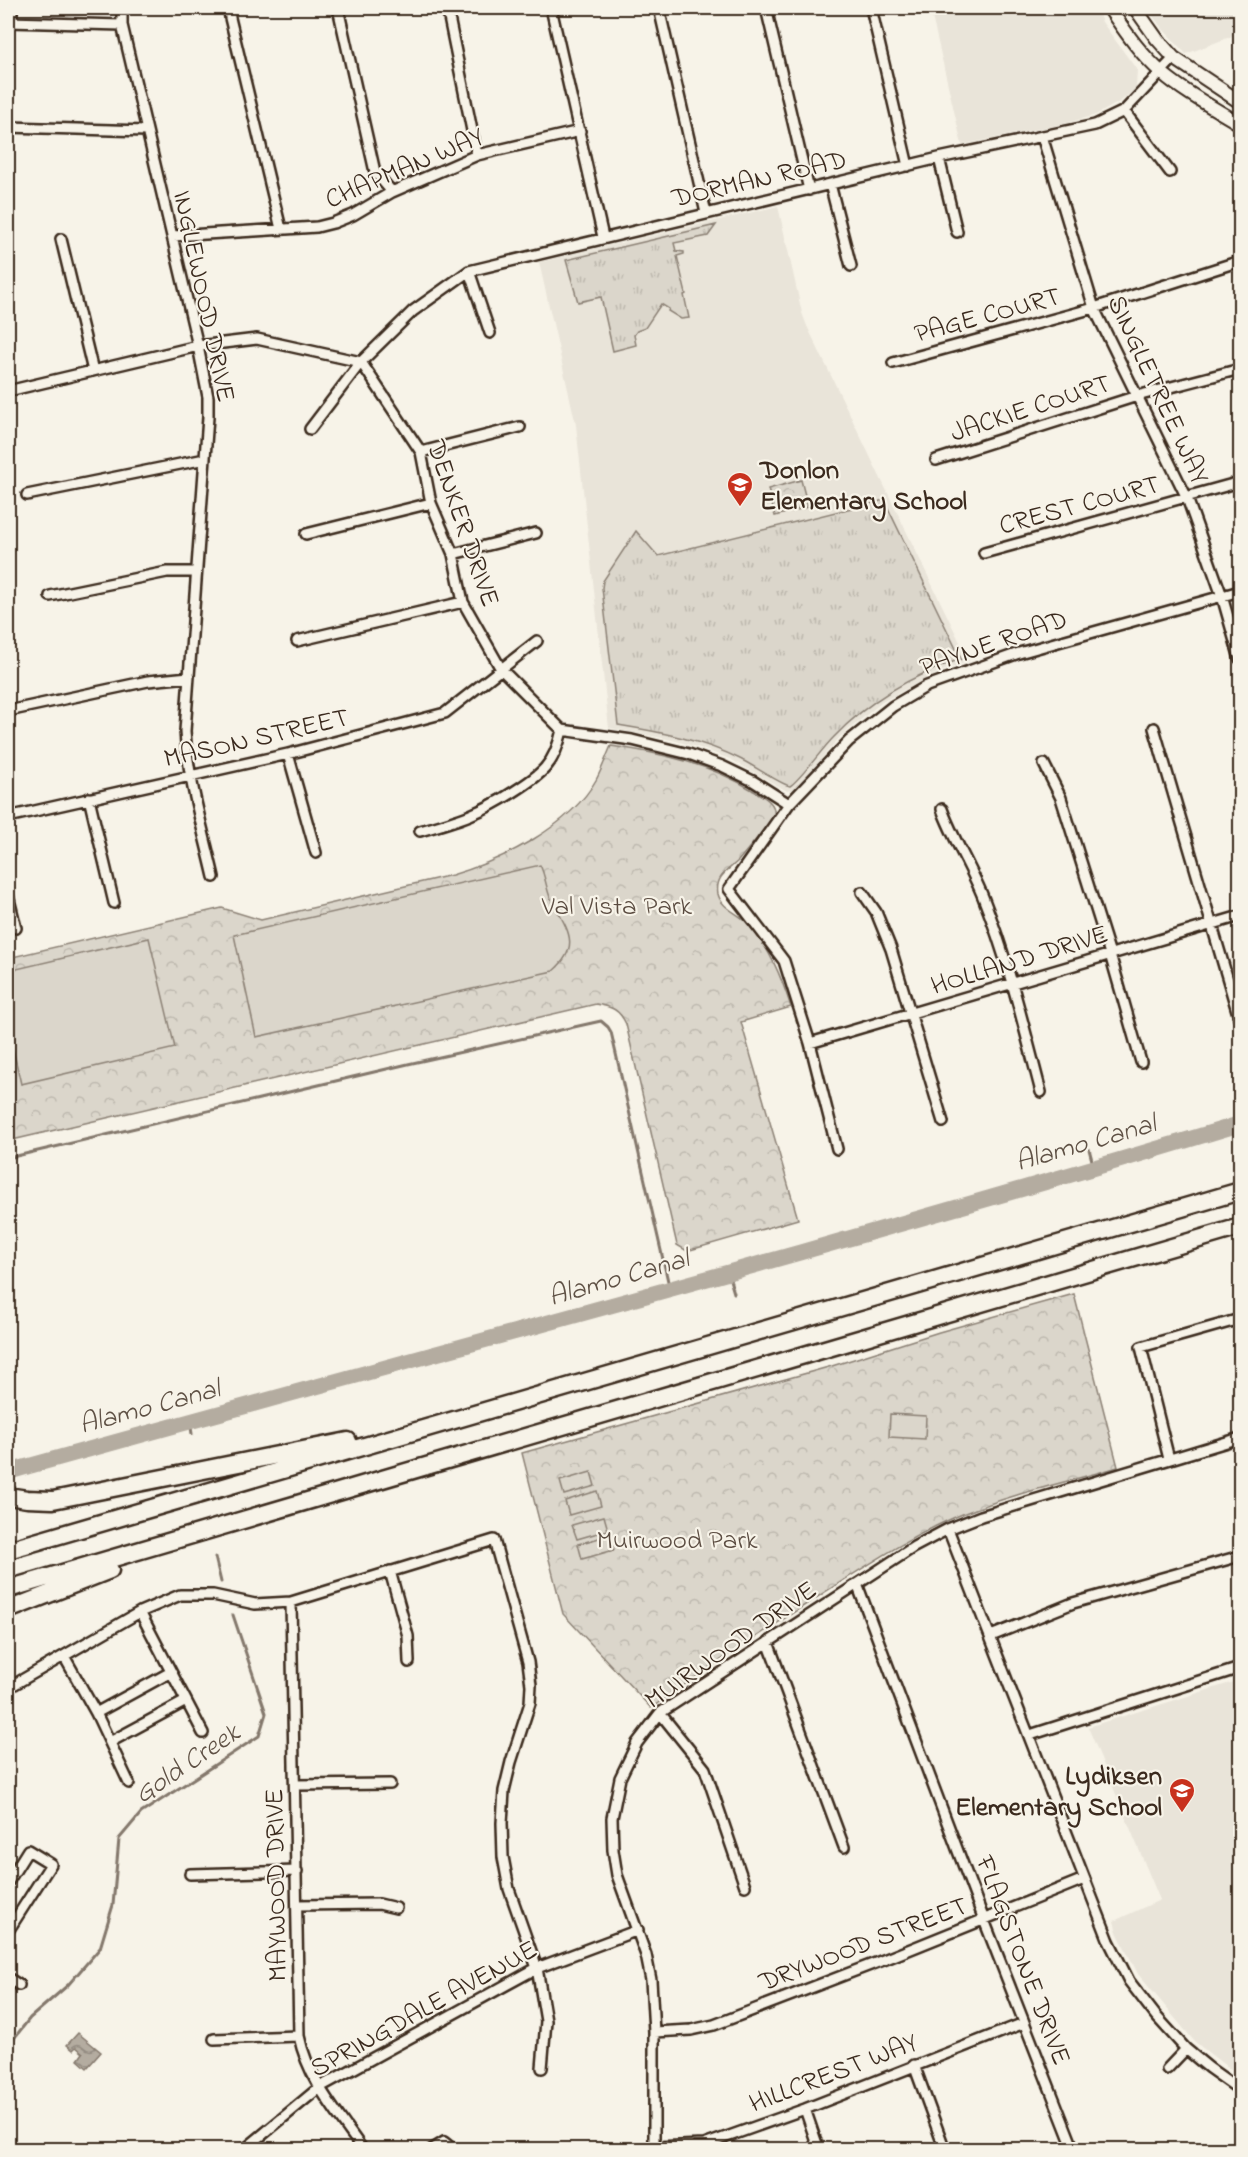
<svg xmlns="http://www.w3.org/2000/svg" width="1248" height="2157" font-family="'Indie Flower',sans-serif">
  <defs>
    <pattern id="grass-tufts" width="24" height="20" patternUnits="userSpaceOnUse" patternTransform="scale(1.5)"><rect width="24" height="20" fill="#dbd6cb"/><path d="M3 7l-1-3M5 7V3M7 7l1-3M15 17l-1-3M17 17v-4M19 17l1-3" fill="none" stroke="#bdb8ae"/></pattern>
    <pattern id="forest-crowns" width="20" height="18" patternUnits="userSpaceOnUse" patternTransform="scale(1.5)"><rect width="20" height="18" fill="#dbd6cb"/><path d="M2 6a3 3 0 1 1 6 0M12 15a3 3 0 1 1 6 0" fill="none" stroke="#bdb8ae"/></pattern>
    <pattern id="water-waves" width="16" height="10" patternUnits="userSpaceOnUse" patternTransform="scale(1.5)"><rect width="16" height="10" fill="#b4aca0"/><path d="M0 5q4-4 8 0t8 0" fill="none" stroke="#948c82"/></pattern>
  </defs>
  <rect width="100%" height="100%" fill="#f7f3e8"/>
  <filter id="ink" filterUnits="userSpaceOnUse"><feTurbulence type="fractalNoise" baseFrequency=".0167" numOctaves="2"/><feDisplacementMap in="SourceGraphic" scale="12" xChannelSelector="R" yChannelSelector="G"/><feConvolveMatrix kernelMatrix="1 2 1 2 8 2 1 2 1" color-interpolation-filters="sRGB"/></filter>
  <g filter="url(#ink)">
    <path fill="#e9e4d9" d="M930,8h166l6,14 35,48 -1,18 -15,13 -25,14 -32,9 -102,21z
      M1147,8h93v25l-54,21 -25,-27z
      M778,206l24,107 5,13 162,335 -39,15 -48,26 -42,35 -45,52 -8,2 -57,-32 -30,-11 -27,-8 -64,-12 -33,-303 -37,-163z
      M1240,1680v397l-45,-35 -57,-68 -21,-42 -3,-11 46,-21 -72,-173z"/>
    <path fill="url(#grass-tufts)" stroke="#8b8074" stroke-width="1.5" d="M716,225l-8,11 -34,7 2,8 8,1v2l-7,2 9,38 -2,1 5,23 -8,1 -13,-8 1,-2 -8,-5 -16,24 -8,3 -3,4 2,10 -23,6 -12,-54 -23,5 -12,-42z
      M884,500l77,159c-49,16 -93,42 -128,79 -11,11 -34,43 -43,48 -8,-1 -39,-22 -50,-27 -38,-19 -79,-27 -122,-34l-16,-137 1,-7 33,-50 22,25z"/>
    <path fill="url(#forest-crowns)" stroke="#8b8074" stroke-width="1.5" d="M801,480l7,27 -33,9 -7,-27z
      M611,746c51,7 99,18 143,45 8,5 22,11 20,23 -2,7 -30,40 -36,47 -11,10 -23,16 -20,33 4,15 19,18 28,28 23,24 35,54 45,85l-50,15 57,197 -111,32 -10,-6 -51,-221c-7,-15 -14,-17 -30,-20l-588,137v-183l214,-50 39,12 191,-45c50,-15 118,-48 144,-95 6,-11 10,-23 15,-34z
      M1074,1294l44,173c-50,15 -104,26 -153,46 -50,20 -97,52 -143,81 -57,37 -115,74 -171,114l-88,-94 -41,-161 310,-87 107,-34z"/>
    <path fill="#dbd6cb" stroke="#8b8074" stroke-width="1.5" d="M540,865c5,10 6,22 10,32 15,30 34,47 3,74l-297,66 -22,-102z
      M149,938l26,110 -154,36 -13,-57v-56z
      M890,1414l36,2 -1,23 -36,-2z
      M591,1472l4,14 -31,9 -4,-14z
      M597,1491l4,15 -32,9 -4,-14z
      M604,1516l4,14 -31,9 -5,-14z
      M610,1535l4,15 -32,9 -4,-15z"/>
    <path fill="url(#water-waves)" stroke="#84786c" stroke-width="1.5" d="M78,2033l23,19 -14,16 -9,-8 5,-7 -7,-6 -3,3 -6,-5z"/>
    <g fill="none" stroke-linecap="round" stroke-linejoin="round">
      <path stroke="#84786c" stroke-width="3" d="M1089,1149l5,19
        M8,1158l400,-94 193,-43 7,6 3,5 59,258
        M728,1273l6,20
        M190,1421l2,13
        M215,1557l6,25
        M8,2046l22,-28 38,-33 32,-37 13,-43 6,-66 22,-26 118,-77 7,-23 -33,-98"/>
      <path stroke="#b4aca0" stroke-width="16" d="M8,1472c411,-115 824,-224 1232,-348"/>
      <defs>
        <path id="street" d="M122,8v17l76,321 10,51v20l-23,314c3,49 18,98 29,146
          M229,8l1,10 51,211
          M338,8l37,164 17,20
          M447,8l30,147
          M551,8l52,229
          M659,8l47,205
          M766,8l43,182
          M871,8l37,158
          M8,22l114,3
          M12,22v-14
          M1124,111l46,61
          M8,127l138,4
          M1042,136l52,172 93,190 35,98 18,63
          M939,158l18,74
          M830,184l21,82
          M173,236l144,-9 16,-4 20,-8 39,-23 85,-37 103,-24
          M61,239l32,132
          M469,271l21,62
          M893,363l201,-55 146,-47
          M8,391l190,-45 59,-7 104,23 60,90 10,51 22,51 10,48 38,67 61,61 70,10 57,14 33,12 31,15 36,23
          M310,429l51,-67 52,-51 56,-40 470,-113 156,-33 29,-14 50,-53
          M421,452l99,-25
          M936,460l201,-64 103,-27
          M27,495l178,-36
          M306,534l125,-31
          M984,553l256,-71
          M453,554l83,-21
          M50,596l117,-24h29
          M297,641l166,-39
          M8,711l140,-30 41,-4
          M1154,728l86,293
          M288,754l28,99
          M1044,764l17,34 49,156 31,108
          M89,798l25,105
          M942,809c11,30 29,58 41,88 25,63 41,130 58,195
          M8,817l280,-63 157,-41 92,-72
          M420,831c40,-11 61,-18 95,-40 11,-7 22,-14 30,-23 10,-11 14,-24 17,-38
          M862,892l14,20 15,37 52,173
          M8,895l8,33
          M810,1043l430,-127
          M837,1149l-27,-106 -26,-82 -55,-72 60,-85 60,-63 44,-35 34,-20 92,-33 221,-62
          M1169,1459l-28,-112 99,-28
          M948,1529l161,412 20,40 27,35 30,33 23,19 31,22
          M390,1571l18,65 1,26
          M857,1584l127,336 90,230
          M291,1602l8,434c9,44 39,78 64,114
          M140,1612l63,121
          M991,1636l82,-33 167,-47
          M768,1642l76,205
          M64,1656l32,57 33,70
          M8,1688l132,-76 40,-17h33l42,9 36,-2 203,-62 34,122 3,23 -1,18 -19,59 -7,29 -2,32 1,34 6,32 28,79 9,53 -4,47
          M96,1713l75,-41
          M660,1713l45,56 40,117
          M1030,1735l210,-67
          M110,1742l76,-41
          M296,1785l94,-1
          M190,1874l107,-3
          M8,1882l20,-32 23,14 -43,67
          M298,1905l81,-1 17,4
          M8,1978l11,7
          M654,2032l37,-2 23,-5 172,-66 198,-80
          M214,2039l85,-3
          M914,2065l31,85
          M1167,2069l19,-20
          M805,2109l14,41
          M654,2147l50,-2 101,-36 219,-86
          M244,2150l76,-63 217,-119 101,-38
          M431,2150l13,-8 10,8
          M654,2150v-118l-3,-52 -5,-25 -29,-80 -4,-25 -1,-32 8,-40 17,-35 23,-30 254,-166 34,-18 33,-13 259,-78"/>
        <path id="secondary" d="M1109,8c16,23 31,46 53,65 23,20 52,35 78,51
          M1135,8l22,31 17,19 66,44"/>
        <path id="highway" d="M8,1496l19,3 26,1 295,-59
          M8,1550l1232,-359
          M8,1589l1232,-362
          M8,1610l102,-40"/>
      </defs>
      <use href="#street" stroke="#3b2a1e" stroke-width="14"/>
      <use href="#secondary" stroke="#3b2a1e" stroke-width="16"/>
      <use href="#highway" stroke="#3b2a1e" stroke-width="21"/>
      <use href="#street" stroke="#f7f3e8" stroke-width="9"/>
      <use href="#secondary" stroke="#f7f3e8" stroke-width="12"/>
      <use href="#highway" stroke="#f7f3e8" stroke-width="16"/>
    </g>
  </g>
  <defs>
    <symbol id="school-pin" viewBox="-11 -11 22 30"><path d="M0 17L-7.5 6A9.5 9.5 0 1 1 7.5 6Z" fill="#c8321e" stroke="#f7f3e8"/><path d="M0-5L7-2L0 1L-7-2ZM-4 1L0 2.5L4 1V4Q0 6-4 4Z" fill="#fff"/></symbol>
  </defs>
  <g fill-rule="evenodd">
    <use href="#school-pin" x="725" y="470" width="30" height="40"/>
    <use href="#school-pin" x="1167" y="1776" width="30" height="40"/>
  </g>
  <g text-anchor="middle" stroke-width="4.5" stroke-linejoin="round" paint-order="stroke">
    <g font-size="27" fill="#3b2a1e" stroke="#f7f3e8">
      <text transform="translate(404 167) rotate(-23)" y="9">CHAPMAN WAY</text>
      <text transform="translate(759 178) rotate(-13)" y="9">DORMAN ROAD</text>
      <text transform="translate(205 296) rotate(78)" y="9">INGLEWOOD DRIVE</text>
      <text transform="translate(987 314) rotate(-15)" y="9">PAGE COURT</text>
      <text transform="translate(1159 389) rotate(65)" y="9">SINGLETREE WAY</text>
      <text transform="translate(1030 407) rotate(-18)" y="9">JACKIE COURT</text>
      <text transform="translate(1079 504) rotate(-15)" y="9">CREST COURT</text>
      <text transform="translate(464 523) rotate(71)" y="9">DENKER DRIVE</text>
      <text transform="translate(993 642) rotate(-19)" y="9">PAYNE ROAD</text>
      <text transform="translate(256 737) rotate(-13)" y="9">MASON STREET</text>
      <text transform="translate(1019 959) rotate(-17)" y="9">HOLLAND DRIVE</text>
      <text transform="translate(730 1644) rotate(-35)" y="9">MUIRWOOD DRIVE</text>
      <text transform="translate(275 1885) rotate(-91)" y="9">MAYWOOD DRIVE</text>
      <text transform="translate(863 1943) rotate(-21)" y="9">DRYWOOD STREET</text>
      <text transform="translate(1024 1960) rotate(69)" y="9">FLAGSTONE DRIVE</text>
      <text transform="translate(423 2008) rotate(-29)" y="9">SPRINGDALE AVENUE</text>
      <text transform="translate(833 2072) rotate(-21)" y="9">HILLCREST WAY</text>
    </g>
    <g font-size="27" font-weight="bold" fill="#3b2a1e" stroke="#f7f3e8" text-anchor="start">
      <text x="760" y="478">Donlon<tspan x="760" dy="31">Elementary School</tspan></text>
      <text x="1162" y="1784" text-anchor="end">Lydiksen<tspan x="1162" dy="31">Elementary School</tspan></text>
    </g>
    <g font-size="27" fill="#5b4c41" stroke="#f7f3e8">
      <text x="617" y="914">Val Vista Park</text>
      <text x="677" y="1548">Muirwood Park</text>
    </g>
    <g font-size="28" font-style="italic" fill="#5f5145" stroke="#f7f3e8">
      <text transform="translate(1085 1141) rotate(-16)" y="10">Alamo Canal</text>
      <text transform="translate(618 1276) rotate(-16)" y="10">Alamo Canal</text>
      <text transform="translate(149 1405) rotate(-15)" y="10">Alamo Canal</text>
      <text transform="translate(186 1762) rotate(-34)" y="10">Gold Creek</text>
    </g>
  </g>
  <rect width="1248" height="2157" fill="none" stroke="#f7f3e8" stroke-width="30"/>
  <rect x="15" y="15" width="1218" height="2127" fill="none" stroke="#3b2a1e" stroke-width="2" filter="url(#ink)"/>
</svg>
